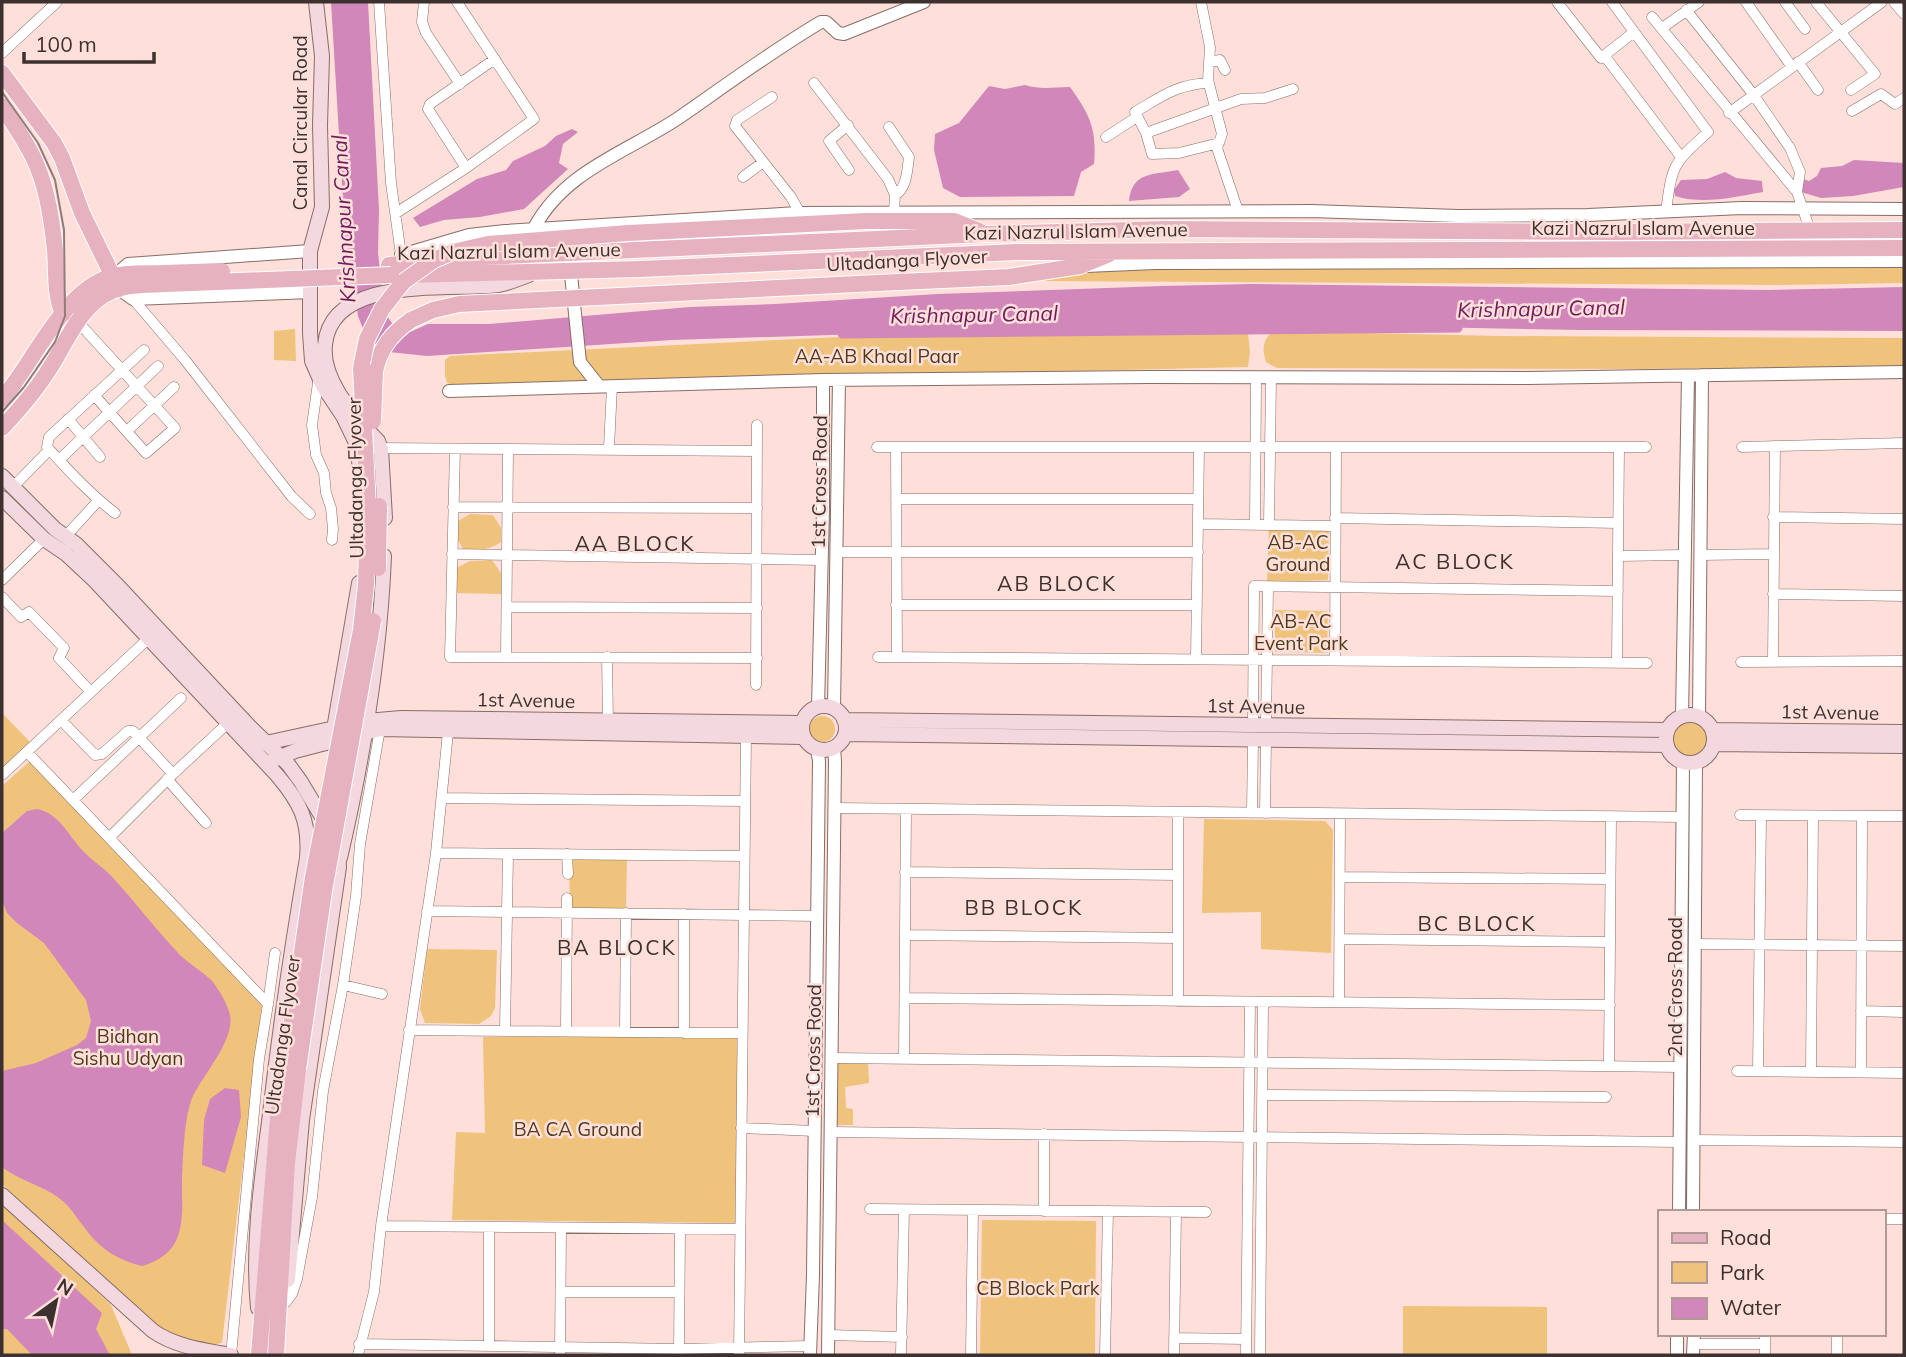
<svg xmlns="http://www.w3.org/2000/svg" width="1906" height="1357" font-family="Mulish,sans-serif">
  <rect width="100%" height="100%" fill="#fedfda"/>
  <path fill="#efc37c" d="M1120,257l784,2v24l-124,2 -740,-4z
    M295,329l1,32 -22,-1v-29z
    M1243,330l5,3 2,19 -2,15 -790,19 -11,-3 -2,-8v-15l5,-4 390,-19z
    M1273,331l227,5 404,2v28l-263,3 -364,-1 -11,-6c-4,-13 -4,-21 7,-31z
    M470,514l23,1 8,13v14c-12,9 -24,8 -38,7l-7,-13 2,-15z
    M1269,525l60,1 -1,54 -61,2z
    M492,560l9,13v21l-46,-1 1,-25 14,-7z
    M1275,610l53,1 -1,42 -52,-1z
    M2,713l30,31 -30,27z
    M809 729a13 13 0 1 1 26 0a13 13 0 1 1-26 0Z
    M1673 740a17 17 0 1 1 34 0a17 17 0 1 1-34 0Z
    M30,761l232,242 -40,340 -11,2 -52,-12 -157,-149v-398z
    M1204,819l121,2 8,9 -2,123 -70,-4v-37l-59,1z
    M569,856l58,1 -1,53h-56z
    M427,949l70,1 -2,58 -4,8 -12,8 -54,-1 -5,-14z
    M483,1037h256l-4,186 -283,-3 4,-88 29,1z
    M834,1061l34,2 1,20 -24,4 1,21 7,1v16h-20z
    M2,1199l109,106 21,50h-130z
    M982,1220l114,1 -1,134h-115z
    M1403,1306l144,1v48h-144z"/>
  <path fill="#d187ba" d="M331,2h37l11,208 -1,43 7,60 11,16 7,3h7l18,-8h61l201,-17 85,-3 163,-10 224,-8 90,-2 516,6 136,-3v44l-323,-1 -264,-5 -217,6h-146l-282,9 -245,16 -38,-4 -13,-7 -11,-11 -7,-18 -13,-82z
    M1025,85c16,5 28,2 45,2 20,28 27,42 24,77l-13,8 -7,24 -114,1 -17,-9 -9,-38 1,-16 24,-11 30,-37 16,3z
    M572,129l6,3 -15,12 -4,19 9,6 -44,40 -44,8 -36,3 -24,7 -7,-9 64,-39 29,-9 7,-9 32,-15 11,-10z
    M1854,160l50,3v24l-51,9 -32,2 -20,-6 2,-13 6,2 8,-5 4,-8 21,-2z
    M1178,170l12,19 -11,8 -50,4c3,-30 25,-26 49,-31z
    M1725,172l11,6 26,3 1,11c-30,5 -58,13 -88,4l-1,-6 7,-10 26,-1z
    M37,809c23,5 31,26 46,42 9,10 22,17 31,28 23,25 43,52 66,76 10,10 24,17 33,27 6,8 15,23 17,33 5,25 -27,60 -37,81 -9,19 -10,62 -11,84 0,37 6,73 -40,86 -25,-6 -43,-18 -58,-39 -8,-10 -14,-21 -25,-29 -17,-13 -39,-17 -57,-31v-96l34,-8 41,-18 9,-7 5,-17 -5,-21 -42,-57 -27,-20 -10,-10 -5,-13v-67l25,-22z
    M225,1088l14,2 2,27 -16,56 -23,-8 2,-45 6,-21z
    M2,1220l100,93 -6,16 14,26h-78l-25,-26h-5z"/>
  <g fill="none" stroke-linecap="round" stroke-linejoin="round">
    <path stroke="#d187ba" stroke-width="9" d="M842,334l616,-6"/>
    <defs>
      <path id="minor" d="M379,2l12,181 10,72
        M424,2l-2,20 4,11 34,51
        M1201,2l9,45 -2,33 14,54 -5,14 21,63
        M1557,2l44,56 33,-26
        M1612,2l96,130c-35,32 -36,32 -42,80
        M1746,2l46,65
        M1785,2l20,27
        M1816,2l59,72 -24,16
        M1894,2l10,12
        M1686,10l67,84 37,54 10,24 -3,20
        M1652,17l145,175 13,38
        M1662,28l37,-26
        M2,53l55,-51
        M1604,55l77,102
        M1209,62l11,-2 5,10
        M1798,62l20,28
        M814,83l74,96 7,16 -1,17
        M1209,83c-32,1 -48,14 -74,29l11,21 6,21 27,-1 40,-10
        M772,97l-35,23 -2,6 56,71 9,16
        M1852,111l29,-17 14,10 9,-6
        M1729,113l153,-111
        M848,125l-19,16 20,29
        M889,127l20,30c-2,14 -2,31 -14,38
        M1146,133l95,-34 24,-1 28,-9
        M1106,137l31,-20
        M466,168l-38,-59 2,-5 65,-45
        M743,177l19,-14
        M396,213l70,-45 68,-49 -77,-117
        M133,299l52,61 107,137 18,17
        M78,322l97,106 -29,25 -52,-58
        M319,376l-7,49 4,30 8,18 2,20 5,15 2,21 -1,11
        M68,419l32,38
        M127,431l47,-44
        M877,447h769
        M896,447l1,210
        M1742,447l162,-4
        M376,448l381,3
        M609,448l3,-62
        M455,449l-5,208 307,1
        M59,460l99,-94
        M13,487l36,-37
        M896,499h302
        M453,507l304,1
        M115,513c-25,-19 -46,-42 -68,-66l2,-10 95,-87
        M1773,517l131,2
        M1335,518l283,5
        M1198,524l137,2
        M1255,525l1,-147
        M1269,525l2,-147
        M65,537l33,-36
        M837,552h361
        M452,554l369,6
        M1700,555l73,-1
        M1618,556l66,-1
        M2,580l42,-41
        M1773,594l131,2
        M2,597l19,20 8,-5 35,36 -5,10 32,34
        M896,605h301
        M507,607l250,1
        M506,657l2,-207
        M607,657l1,64
        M878,657l769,6
        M1196,659l3,-212
        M1335,660l1,-213
        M1773,661l2,-215
        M1617,662l2,-215
        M1741,662l163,-1
        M756,685l1,-260
        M61,720l34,35 7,-1 26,-23h5l40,43
        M1253,725l1,-139 364,5
        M1266,725l2,-138
        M27,752l241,252 -9,55 -28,296
        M2,775l147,-137
        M167,779l39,44
        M442,798l303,3
        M73,800l108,-102
        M835,808l848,9
        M1252,813l1,-73
        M1265,813l1,-72
        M1740,815l164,1
        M110,837l63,-63 55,-51
        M436,853l308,3
        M567,854l1,20
        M905,872l273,3
        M1340,877l270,2
        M427,911l390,5
        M905,935l273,3
        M1340,939l270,3
        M1694,944l210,2
        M343,985l39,9
        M905,998l705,7
        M1178,1001v-189
        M1339,1002l1,-188
        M268,1004l7,-51
        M1861,1011l43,1
        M409,1030l333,3
        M505,1031l3,-177
        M566,1031l1,-133
        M625,1032l1,-119
        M684,1033v-119
        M832,1058l848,9
        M904,1059l2,-250
        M1609,1066l2,-250
        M1737,1071l167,2
        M1758,1071l3,-255
        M1811,1072l2,-256
        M1861,1072l1,-256
        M1263,1095l343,2
        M741,1128l74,3
        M831,1132l848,10
        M1693,1140l211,2
        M870,1209l336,3
        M1044,1211v-77
        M1883,1219h21
        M381,1226l359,3
        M489,1227v118
        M561,1292h118
        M286,1302l6,-8 5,-15 15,-82 11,-106 20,-106 13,-89 4,-52 20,-115
        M829,1335l73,2
        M1174,1338l72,1
        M359,1344l320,5 131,-3
        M1694,1344h71
        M679,1354l1,-125
        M358,1355l16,-63 7,-66 55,-373 12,-121
        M560,1355l1,-127
        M739,1355l7,-619
        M901,1355l3,-145
        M971,1355l2,-145
        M1105,1355l3,-144
        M1174,1355l2,-143
        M1246,1355l4,-353
        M1260,1355l3,-353
        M1765,1355v-21
        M1837,1355v-21"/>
      <path id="tertiary" d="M534,228c31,-58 94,-76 146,-111 46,-32 92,-66 141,-95h5l12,11 6,1 80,-32
        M401,264v-9l68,-20 36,-4 292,-18 514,-2 147,5 130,-1 154,-7 162,1
        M570,265l10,97 19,24
        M1086,266l69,-3 749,-2
        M114,276l14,-12 182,-13
        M119,289l14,10 178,-7
        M449,391l374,-11 326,-3 379,1 376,-6
        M818,707l5,-198v-129
        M834,709l5,-329
        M1682,716l6,-340
        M1699,716l3,-341
        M1679,1212l4,-449
        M1693,1212l3,-449
        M810,1355l3,-80 6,-514 -2,-12
        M828,1355l7,-594 -1,-13
        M1677,1355v-21
        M1693,1355l1,-21"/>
      <path id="secondary" d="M316,2l6,54 -2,69 2,82 -12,44v82l2,28 11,25 20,30 15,31 1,15
        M2,476l53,53 21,15 42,42 132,141 38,37 13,18 27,45 10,23 1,17 -37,253 -14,160
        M2,498l42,41 22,15 29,27 182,194c23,27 33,46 30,83 -15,87 -28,175 -38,264 -8,61 -17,124 -11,186
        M385,518l-4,-69 -3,-8c-23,-23 -57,-61 -53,-96 6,-71 126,-54 174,-60 10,-2 21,-7 30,-10
        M802 728a22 22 0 1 1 44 0a22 22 0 1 1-44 0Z
        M1666 739a24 24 0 1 1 48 0a24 24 0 1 1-48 0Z
        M844,720l824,10
        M334,729l25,-146
        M1713,730l191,2
        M845,734l822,11
        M261,744l106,-23 34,-3 401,5
        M1714,744l190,2
        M273,760l22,-9 85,-22 423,8
        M340,858c23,-99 40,-200 44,-302
        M2,1195l151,136c23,16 51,19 78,24"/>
      <path id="primary" d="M2,73l52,70 8,15 20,55 37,76
        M2,106c12,19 27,39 35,60 11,26 15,57 18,84 2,23 -1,42 8,64
        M866,221h88l25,10
        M389,265l92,-8 504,-23 181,-5 446,3 292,-2
        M406,275l234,-6 377,-17 887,-4
        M877,283l132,-6 71,-11 29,-12
        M375,371c5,-23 17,-38 36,-51
        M2,399c31,-35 60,-107 108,-122 17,-5 37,-3 54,-4
        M2,428c16,-17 31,-34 44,-54 19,-27 33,-70 66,-83 16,-7 36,-6 53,-7
        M259,1355l19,-237 7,-49
        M276,1355l11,-192 11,-94"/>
    </defs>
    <use href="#minor" stroke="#886d68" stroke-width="11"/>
    <use href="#tertiary" stroke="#886d68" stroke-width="14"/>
    <use href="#secondary" stroke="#886d68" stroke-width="16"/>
    <use href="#primary" stroke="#fff" stroke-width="18"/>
    <use href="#minor" stroke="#fff" stroke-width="10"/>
    <use href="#tertiary" stroke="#fff" stroke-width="12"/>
    <use href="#secondary" stroke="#f3d9df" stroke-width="14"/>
    <use href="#primary" stroke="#e7b2bf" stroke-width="16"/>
    <path stroke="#917c79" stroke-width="2" d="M2,92l36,51 17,37 9,50 1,86 -10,26 -31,45 -22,25"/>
    <defs>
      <path id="primary-bridge" d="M164,273l58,-2
        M165,284l226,-9
        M411,320l22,-10 26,-6 418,-21
        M373,421l2,-50
        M378,568l1,-62
        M285,1069l28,-192 48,-247 5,-45 2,-77 -7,-140 6,-29 15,-30 21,-27 31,-22 19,-8 35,-8 140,-11 238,-12
        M298,1069l26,-178 49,-270"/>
    </defs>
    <use href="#primary-bridge" stroke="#fff" stroke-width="18" stroke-linecap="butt"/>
    <use href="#primary-bridge" stroke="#e7b2bf" stroke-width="16"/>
  </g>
  <g text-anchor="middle" stroke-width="5" stroke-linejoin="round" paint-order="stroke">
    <g font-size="19" fill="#3d312f" stroke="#fedfda">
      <text transform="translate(300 123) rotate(-90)" y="7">Canal Circular Road</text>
      <text x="1643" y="235">Kazi Nazrul Islam Avenue</text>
      <text transform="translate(1076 231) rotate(-1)" y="7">Kazi Nazrul Islam Avenue</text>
      <text transform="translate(509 251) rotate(-1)" y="7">Kazi Nazrul Islam Avenue</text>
      <text transform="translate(907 260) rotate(-3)" y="7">Ultadanga Flyover</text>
      <text transform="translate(355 478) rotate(-91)" y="7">Ultadanga Flyover</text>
      <text transform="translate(819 482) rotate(-89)" y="7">1st Cross Road</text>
      <text transform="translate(526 700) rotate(1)" y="7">1st Avenue</text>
      <text transform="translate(1256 706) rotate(1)" y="7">1st Avenue</text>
      <text transform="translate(1830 712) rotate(1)" y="7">1st Avenue</text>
      <text transform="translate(1675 987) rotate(-90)" y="7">2nd Cross Road</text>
      <text transform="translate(282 1035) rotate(-82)" y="7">Ultadanga Flyover</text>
      <text transform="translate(813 1051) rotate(-89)" y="7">1st Cross Road</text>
    </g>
    <g font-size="19" fill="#4d3a18" stroke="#fedfda">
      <text x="877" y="363">AA-AB Khaal Paar</text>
      <text x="1298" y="549">AB-AC<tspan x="1298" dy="22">Ground</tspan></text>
      <text x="1301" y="628">AB-AC<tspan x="1301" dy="22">Event Park</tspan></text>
      <text x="128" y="1043">Bidhan<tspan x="128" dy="22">Sishu Udyan</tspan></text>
      <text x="578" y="1136">BA CA Ground</text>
      <text x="1038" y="1295">CB Block Park</text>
    </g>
    <g font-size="21" font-style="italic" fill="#711a5c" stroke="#fedfda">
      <text transform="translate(344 219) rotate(-93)" y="7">Krishnapur Canal</text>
      <text transform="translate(1541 309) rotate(-1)" y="7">Krishnapur Canal</text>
      <text transform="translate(974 315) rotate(-1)" y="7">Krishnapur Canal</text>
    </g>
    <g font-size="21" letter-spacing="2" fill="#3d312f" stroke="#fedfda">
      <text x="635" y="551">AA BLOCK</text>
      <text x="1455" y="569">AC BLOCK</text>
      <text x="1057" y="591">AB BLOCK</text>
      <text x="1024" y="915">BB BLOCK</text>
      <text x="1477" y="931">BC BLOCK</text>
      <text x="617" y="955">BA BLOCK</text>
    </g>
  </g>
  <rect width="1906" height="1357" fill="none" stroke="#3d312f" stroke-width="7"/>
  <rect x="1658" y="1210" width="228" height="126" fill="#fedfda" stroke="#b19996" stroke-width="2"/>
  <rect x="1672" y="1233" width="35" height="10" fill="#e7b2bf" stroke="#b19996" stroke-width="2"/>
  <text x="1720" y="1245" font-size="21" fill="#3d312f">Road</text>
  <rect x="1672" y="1262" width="35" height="21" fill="#efc37c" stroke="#b19996" stroke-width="2"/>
  <text x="1720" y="1280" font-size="21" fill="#3d312f">Park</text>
  <rect x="1672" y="1298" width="35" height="21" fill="#d187ba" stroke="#b19996" stroke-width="2"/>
  <text x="1720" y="1315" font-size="21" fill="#3d312f">Water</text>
  <g transform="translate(56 1301) rotate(33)" stroke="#fedfda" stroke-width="5" paint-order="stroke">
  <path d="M0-5L12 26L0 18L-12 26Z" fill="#3d312f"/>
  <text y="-10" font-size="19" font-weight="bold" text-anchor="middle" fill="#3d312f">N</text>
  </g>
  <path d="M24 52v10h130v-10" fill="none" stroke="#3d312f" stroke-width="3.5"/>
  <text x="35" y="52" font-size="21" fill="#3d312f" stroke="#fedfda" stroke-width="5" paint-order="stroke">100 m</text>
</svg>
